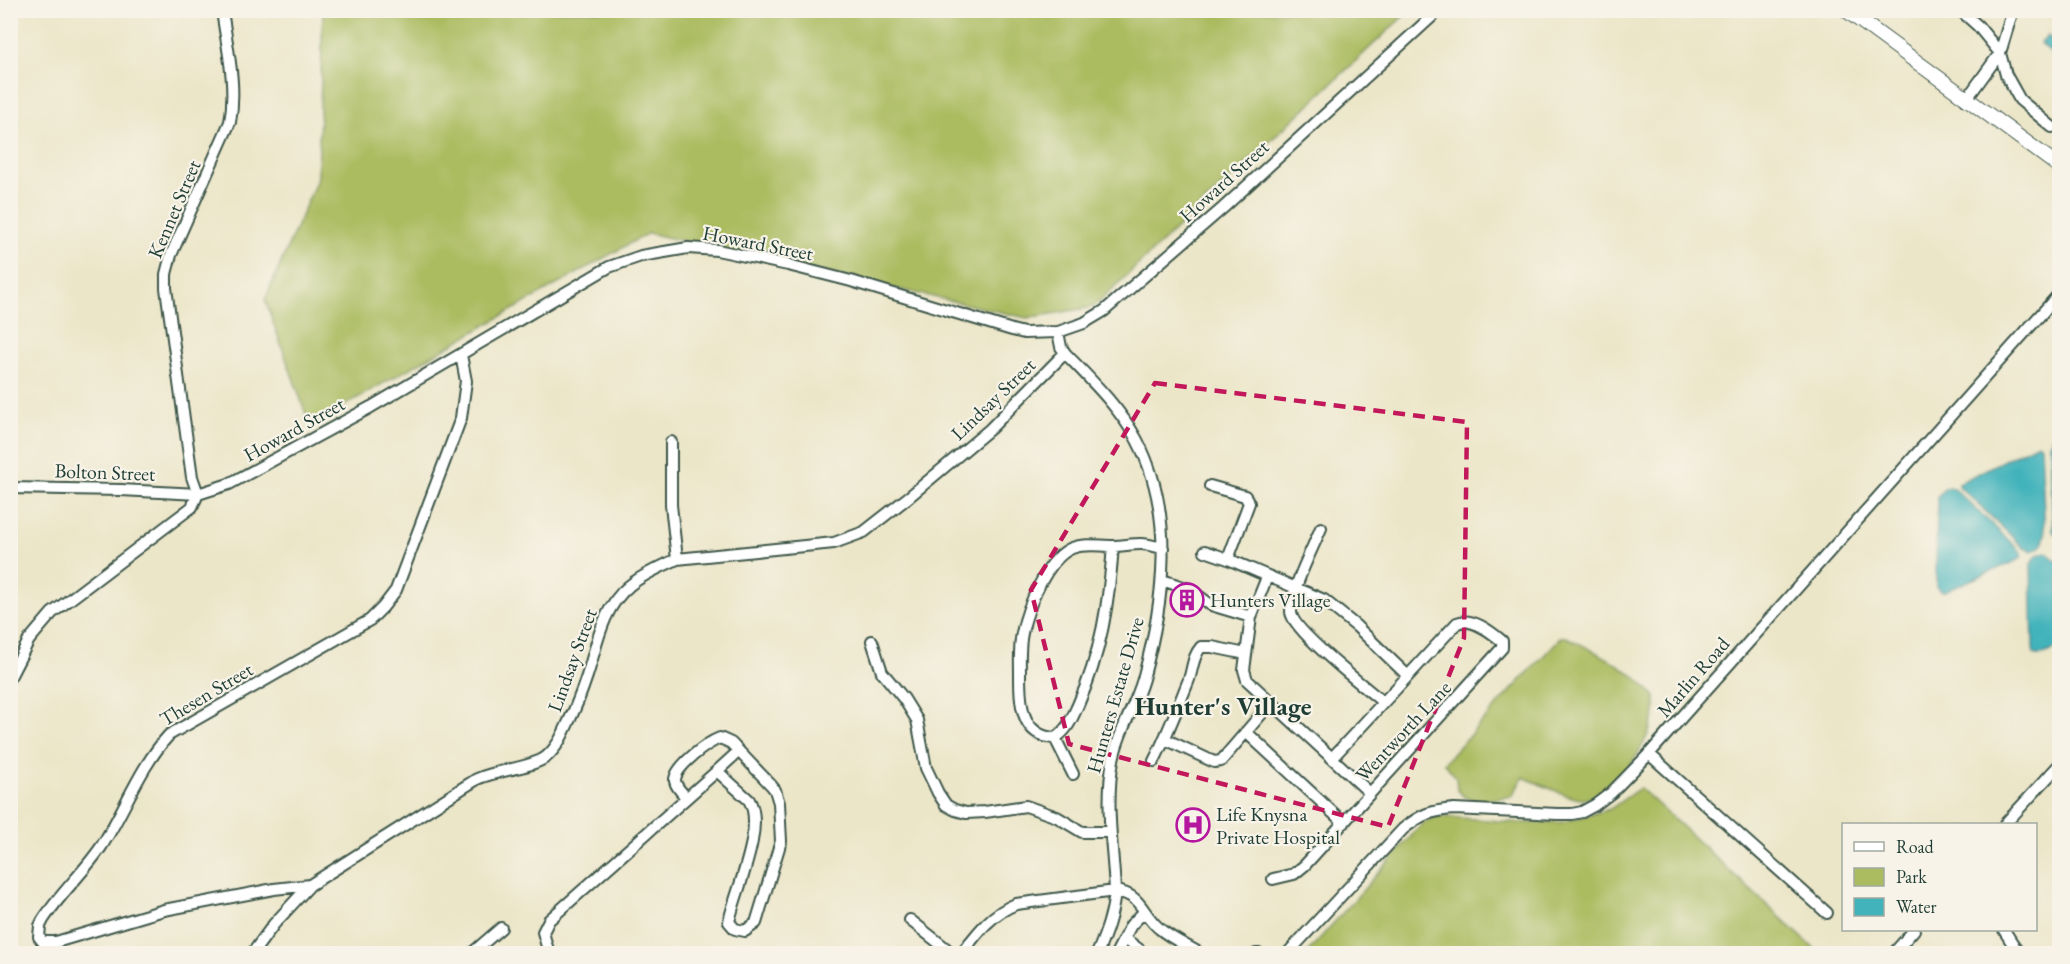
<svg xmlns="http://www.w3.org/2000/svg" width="2070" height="964" font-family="'EB Garamond',serif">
  <rect width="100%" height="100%" fill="#f7f3e8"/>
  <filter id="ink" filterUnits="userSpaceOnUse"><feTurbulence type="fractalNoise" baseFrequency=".0167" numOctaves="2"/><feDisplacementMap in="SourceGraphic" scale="12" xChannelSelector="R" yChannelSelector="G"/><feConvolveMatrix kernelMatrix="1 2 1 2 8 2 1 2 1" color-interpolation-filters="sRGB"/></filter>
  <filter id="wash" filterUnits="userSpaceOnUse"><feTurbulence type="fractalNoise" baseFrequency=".008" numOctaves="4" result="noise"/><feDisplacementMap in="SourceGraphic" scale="24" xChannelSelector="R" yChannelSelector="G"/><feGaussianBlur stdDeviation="1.35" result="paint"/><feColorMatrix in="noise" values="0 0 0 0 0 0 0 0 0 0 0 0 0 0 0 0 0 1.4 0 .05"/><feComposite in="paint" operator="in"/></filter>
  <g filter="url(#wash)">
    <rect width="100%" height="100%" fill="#ece6c9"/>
    <path fill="#abbc60" stroke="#657c4a" stroke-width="1.5" d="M323,11h1086l-316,296 -66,11 -379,-85 -338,192 -45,-125 53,-123z
      M1561,637h5c32,16 68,32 90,61 3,32 -39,103 -76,101 -10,-1 -45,-17 -57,-22l-11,19 -32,5 -16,-4 -7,-8 -1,-12 -12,-14z
      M1640,788l179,165 -513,1 117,-131 14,-7 85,7 41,-1 47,-13z"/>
    <path fill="#43b3bb" stroke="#317878" stroke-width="1.5" d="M2048,36l11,11v15l-18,-19z
      M2059,429l1,108h-2l-5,-6 -3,-88 4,-11z
      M2038,443l3,3 4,89 -3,11 -10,5 -8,-3 -65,-62v-3z
      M1945,488h6l6,3 63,60 2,5 -4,4 -73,31h-5l-4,-5 1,-89z
      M2046,552l13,11v84c-8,4 -16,11 -25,7l-1,-5 -2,-85 6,-9z"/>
  </g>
  <g filter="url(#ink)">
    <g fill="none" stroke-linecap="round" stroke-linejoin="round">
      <defs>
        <path id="minor" d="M1960,10l18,16 22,27 6,22 14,25 32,27
          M1966,100l34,-47 13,-43
          M1058,332l3,15 4,6c26,27 54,54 72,87 39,74 27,163 6,239 -8,28 -25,53 -30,81 -8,44 0,87 2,131 -2,23 -9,42 -18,63
          M671,442v63l6,54
          M1210,486l35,10 4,7 -21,56
          M10,488l111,2 77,4 31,-10 142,-77 238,-140 32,-11 47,-8 29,2 71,15 63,16 161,49 12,3 34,-1 26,-9 20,-12 119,-103 216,-198
          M198,494l-6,-17 -26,-189v-14l5,-19 59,-133c7,-37 -3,-74 -8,-112
          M1321,528c-9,22 -30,61 -30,84 0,17 76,77 92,90
          M1113,546c-4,56 -12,108 -35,159 -6,13 -10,25 -23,33 -35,-2 -35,-37 -35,-64 0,-13 -1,-27 2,-41 5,-25 25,-75 50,-85 13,-5 27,-2 41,-2 9,0 18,-2 28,-2 7,0 15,3 22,4
          M1205,551l23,8 96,41 32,26 51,49
          M1267,577l-16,40 -7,53 3,10 123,113
          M1162,580l27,9 22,16 40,12
          M872,641l10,31 22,27 13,21 9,48 12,25 8,12 9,5 11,3 19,-1 41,-6 31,11 25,15h28
          M10,677l19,-37 23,-27 140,-106 6,-13
          M1246,732l98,91
          M1055,738l18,36
          M1165,739l49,23 7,-1 49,-57
          M1649,754l178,159
          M1154,761c13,-26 23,-52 34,-79 5,-12 4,-25 13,-35h11l34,7
          M717,771l22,-20
          M2005,824l55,-60
          M1273,879l21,-5 11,-9 197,-217v-7c-12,-10 -30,-24 -45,-18l-125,135
          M310,885l-36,4 -110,21 -108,32h-13l-4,-5 1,-11 3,-6c17,-26 41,-48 58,-73 24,-37 38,-79 68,-112l201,-115 13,-13 13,-17 65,-172 5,-37 -5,-26
          M910,920l43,34
          M2004,930l15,24
          M1124,938l21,16
          M252,954l22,-30 36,-39 167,-106c19,-9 55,-11 69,-22 12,-10 18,-25 24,-38 7,-14 12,-28 17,-43 10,-31 15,-68 42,-90 14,-12 32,-19 48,-27l157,-16 30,-11 46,-36 80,-67 75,-76
          M471,954l30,-26
          M549,954l-6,-22 6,-12 168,-149 32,29c17,27 -14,92 -20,122l6,7 10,2 11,-8 25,-82 -2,-38 -4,-13 -4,-5 -40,-42 -11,-5c-13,5 -46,29 -45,43 1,6 7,12 11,16
          M961,954c16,-21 30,-40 55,-50l99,-13c28,4 26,23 45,38 12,10 28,17 41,25
          M1116,954l15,-29 13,-13
          M1256,954h3
          M1287,954l116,-125c19,-15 27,-18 51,-20l103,5h15l10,-2 13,-7 16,-12 38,-39 411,-461
          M1893,954l21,-24"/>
        <path id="tertiary" d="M1846,10l214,157"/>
      </defs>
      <use href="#minor" stroke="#3e564a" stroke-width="14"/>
      <use href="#tertiary" stroke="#3e564a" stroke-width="16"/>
      <use href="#minor" stroke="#fff" stroke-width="10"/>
      <use href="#tertiary" stroke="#fff" stroke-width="14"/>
    </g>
  </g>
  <path fill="none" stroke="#c2185b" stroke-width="4.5" stroke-dasharray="12 8" stroke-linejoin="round" d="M1155,383l312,39 -3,216 -76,189 -319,-83 -38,-154z"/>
  <defs>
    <symbol id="building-ring" viewBox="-11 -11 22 22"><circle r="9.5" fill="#f7f3e8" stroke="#b5179e" stroke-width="1.5"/><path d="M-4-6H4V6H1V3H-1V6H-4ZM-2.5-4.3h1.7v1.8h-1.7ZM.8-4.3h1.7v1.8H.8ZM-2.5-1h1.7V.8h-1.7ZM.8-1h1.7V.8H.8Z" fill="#b5179e"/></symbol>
    <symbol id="hospital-ring" viewBox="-11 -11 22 22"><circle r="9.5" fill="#f7f3e8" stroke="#b5179e" stroke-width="1.5"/><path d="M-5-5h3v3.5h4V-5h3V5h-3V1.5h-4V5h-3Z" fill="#b5179e"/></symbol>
  </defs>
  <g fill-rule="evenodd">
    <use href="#building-ring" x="1168" y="581" width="38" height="38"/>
    <use href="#hospital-ring" x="1174" y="806" width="38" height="38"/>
  </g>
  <g text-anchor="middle" stroke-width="4.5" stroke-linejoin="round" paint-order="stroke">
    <g font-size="20" fill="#1f3d34" stroke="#f7f3e8">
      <text transform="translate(1224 181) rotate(-42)" y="7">Howard Street</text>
      <text transform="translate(174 209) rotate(-67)" y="7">Kennet Street</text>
      <text transform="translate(758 243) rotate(11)" y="7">Howard Street</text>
      <text transform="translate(993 399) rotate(-44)" y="7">Lindsay Street</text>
      <text transform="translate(294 429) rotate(-29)" y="7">Howard Street</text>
      <text transform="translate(105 472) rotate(2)" y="7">Bolton Street</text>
      <text transform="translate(572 660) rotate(-70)" y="7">Lindsay Street</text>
      <text transform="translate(1693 677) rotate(-49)" y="7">Marlin Road</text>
      <text transform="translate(206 694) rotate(-31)" y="7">Thesen Street</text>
      <text transform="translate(1115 695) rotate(-74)" y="7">Hunters Estate Drive</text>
      <text transform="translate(1403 731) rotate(-47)" y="7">Wentworth Lane</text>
    </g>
    <g font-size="20" fill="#1f3d34" stroke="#f7f3e8" text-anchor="start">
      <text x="1210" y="607">Hunters Village</text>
      <text x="1216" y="821">Life Knysna<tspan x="1216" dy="23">Private Hospital</tspan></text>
    </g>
    <g font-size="26" font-weight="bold" fill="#1f3d34" stroke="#f7f3e8">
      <text x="1223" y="715">Hunter's Village</text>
    </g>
  </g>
  <rect width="2070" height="964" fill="none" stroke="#f7f3e8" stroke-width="36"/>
  <rect x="1842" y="823" width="195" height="108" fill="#f7f3e8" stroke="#a1aaa0" stroke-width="1.5"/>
  <rect x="1854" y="842" width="30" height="9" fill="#ffffff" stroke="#a1aaa0" stroke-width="1.5"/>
  <text x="1896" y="853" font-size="18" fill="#1f3d34">Road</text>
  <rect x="1854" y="868" width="30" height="18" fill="#abbc60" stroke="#a1aaa0" stroke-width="1.5"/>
  <text x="1896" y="883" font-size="18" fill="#1f3d34">Park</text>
  <rect x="1854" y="898" width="30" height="18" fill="#43b3bb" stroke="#a1aaa0" stroke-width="1.5"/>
  <text x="1896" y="913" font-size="18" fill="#1f3d34">Water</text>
</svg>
